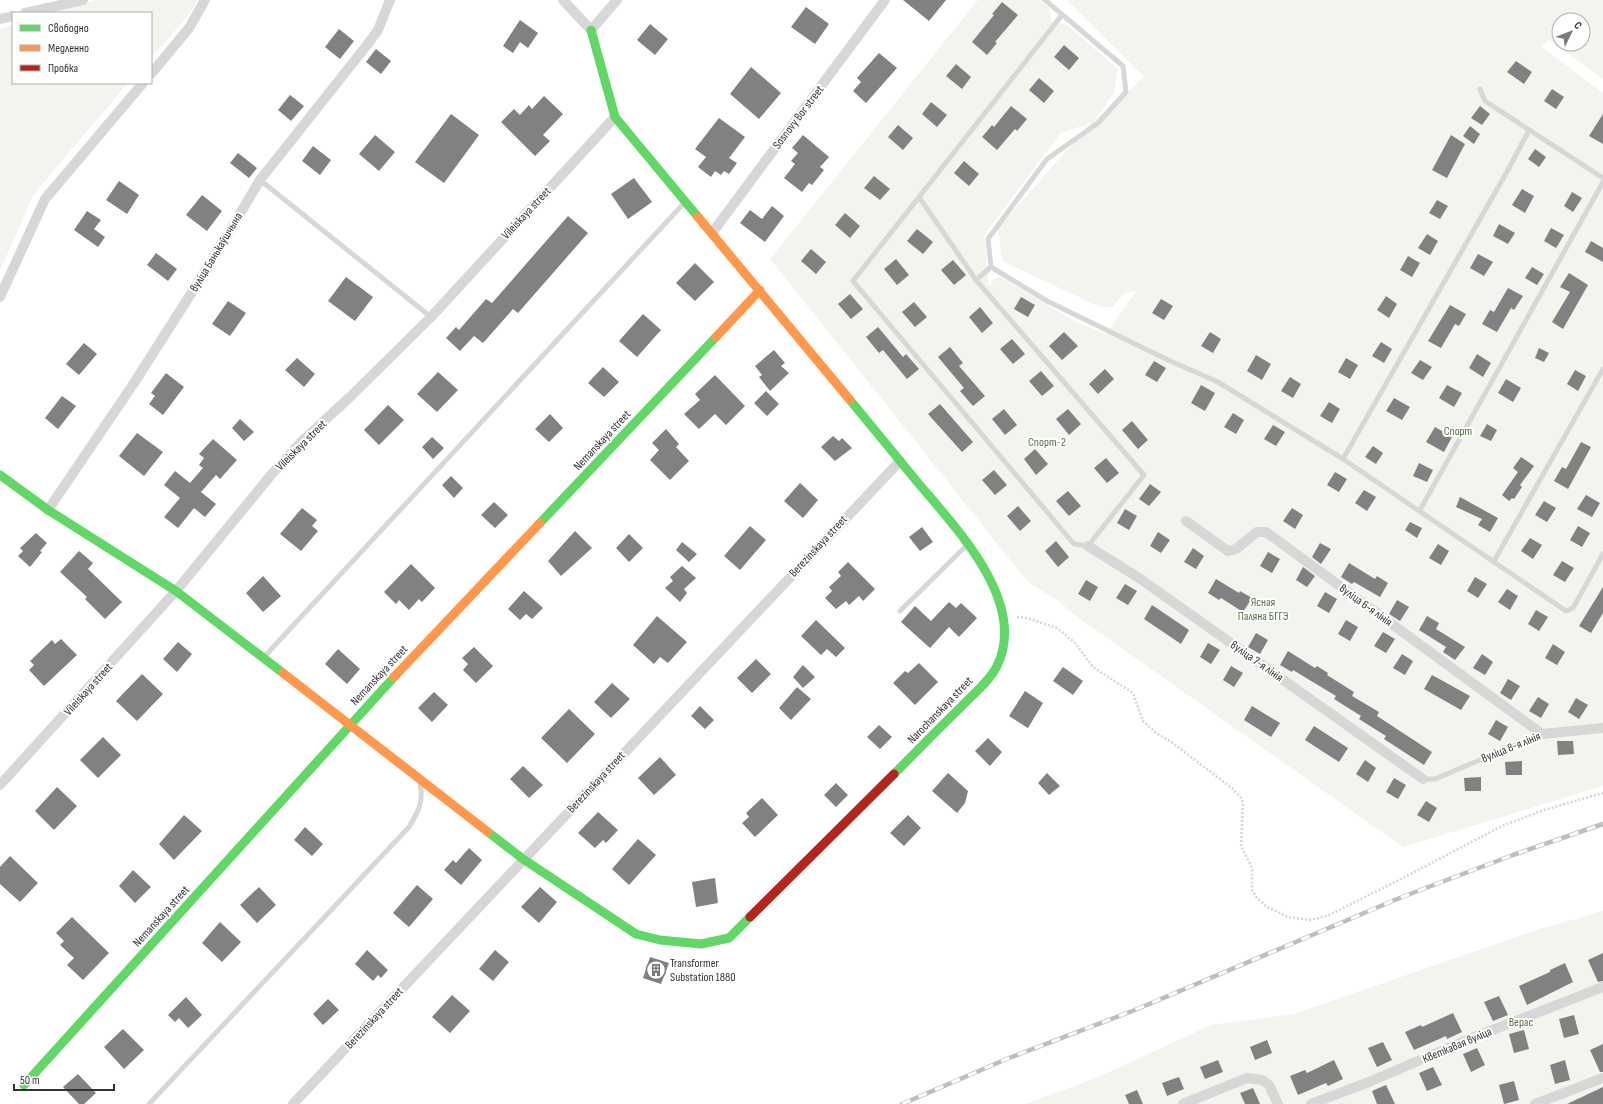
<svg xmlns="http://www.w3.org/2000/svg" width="1603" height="1104" font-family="'Sofia Sans Condensed',sans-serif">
  <rect width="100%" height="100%" fill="#fff"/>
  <path fill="#f1f5ed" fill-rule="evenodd" d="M96,0h102l-11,17 -36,41v-45h-98z
    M978,0h61l11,9 1,12 16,4 51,44 -4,24 -20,28 50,-44 -77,-77h536v79l-54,-39 -8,6 62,47v693l-200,61 -320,-226 -25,-20 -31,-20 -257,-322zM1559,20h24v24h-24zM1091,123l-93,105 4,33 98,46h12l13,-14 12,-3 -31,44 -32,-13 -73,-44 -7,2 -5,8 -5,-52 77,-102z
    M13,25v58h115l-95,112 -33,76v-242z
    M1603,911v193h-578l69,-25 117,-54 83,-11 243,-84z"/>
  <path fill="#818181" d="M903,0h43l-17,21z
    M1002,2l16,13 -23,27 2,1 -10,12 -15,-13 22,-27 -2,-1z
    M806,7l23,17 -14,20 -24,-17z
    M520,20l18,13 -10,15 -8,-6 -7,11 -10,-7z
    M650,24l18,15 -13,16 -18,-15z
    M339,29l15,12 -14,18 -15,-12z
    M1064,45l15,13 -10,12 -15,-13z
    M376,49l15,12 -10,13 -15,-12z
    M879,53l18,15 -31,35 -13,-12 8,-9 -4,-4z
    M1516,61l16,11 -8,12 -17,-12z
    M956,64l15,13 -9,12 -16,-13z
    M751,67l30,26 -22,26 -29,-25z
    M1039,78l15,13 -10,12 -15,-13z
    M1552,89l12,8 -8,12 -12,-8z
    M290,95l14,11 -13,15 -13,-11z
    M544,96l19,18 -20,21 7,6 -15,15 -34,-34 13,-13 6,6 9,-10 3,4z
    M931,102l16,13 -10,12 -15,-13z
    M1011,106l16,13 -10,12 -2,-2 -18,21 -15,-13 10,-12 2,2z
    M1480,106l10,8 -8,11 -11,-7z
    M451,114l28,21 -35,48 -29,-21z
    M1603,114v30l-14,-8z
    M719,118l26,19 -16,21 8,5 -8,11 -5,-3 -3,4 -6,-4 -4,6 -13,-10 8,-10 -11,-8z
    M898,125l15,13 -10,12 -15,-13z
    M1470,126l10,8 -6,10 -11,-8z
    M375,135l20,17 -16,19 -20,-17z
    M803,135l26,22 -9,10 4,3 -12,15 -3,-2 -7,9 -18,-14 11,-14 -4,-3 7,-8 -6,-5z
    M1451,135l14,9 -18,34 -15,-8z
    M313,146l18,14 -11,15 -18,-14z
    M1535,149l11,8 -7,10 -11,-8z
    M238,153l19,15 -8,10 -19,-15z
    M964,161l15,13 -10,12 -15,-13z
    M874,176l16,13 -10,11 -16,-12z
    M634,178l18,24 -24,17 -17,-25z
    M119,181l20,14 -12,19 -21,-14z
    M1522,189l12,7 -9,17 -13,-8z
    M1572,192l10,6 -9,14 -9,-6z
    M202,195l20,16 -15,20 -21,-16z
    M1437,200l11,6 -8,13 -11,-6z
    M772,206l12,10 -19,26 -25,-19 10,-13 12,9z
    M87,211l14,9 -7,9 11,8 -7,10 -24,-17z
    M845,213l15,13 -10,12 -15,-13z
    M568,216l20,17 -70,80 -5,-4 -30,34 -9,-7 -14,15 -14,-13 10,-11 3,3 27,-31 6,4z
    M1499,224l16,9 -7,11 -15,-8z
    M1551,228l13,7 -8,13 -12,-7z
    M917,229l16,13 -10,12 -16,-13z
    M1427,234l11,7 -8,14 -12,-7z
    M1591,241l12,7v14l-18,-10z
    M811,249l15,13 -10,12 -15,-13z
    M156,253l21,16 -9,12 -21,-16z
    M1478,254l15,8 -9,14 -14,-8z
    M1408,256l12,7 -8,14 -12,-7z
    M896,259l13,16 -12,10 -13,-16z
    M953,260l13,15 -12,10 -13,-15z
    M695,263l19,19 -19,19 -19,-18z
    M1532,267l12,7 -7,11 -12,-7z
    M1569,273l19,12 -25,44 -11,-7 18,-30 -10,-5z
    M346,277l27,20 -18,24 -27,-20z
    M1508,288l15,8 -9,14 -3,-2 -14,24 -15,-8 8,-14 4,2z
    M850,294l13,15 -12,10 -13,-15z
    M1386,296l11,8 -8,14 -12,-8z
    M1021,297l14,8 -7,12 -14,-8z
    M1161,299l12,7 -9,14 -12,-7z
    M228,301l18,12 -16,23 -18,-12z
    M914,302l13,15 -12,10 -13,-15z
    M1450,305l16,9 -7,12 -4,-2 -14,24 -13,-7z
    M980,307l13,16 -11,10 -13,-16z
    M643,314l18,16 -24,27 -18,-16z
    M878,327l25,30 3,-3 13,15 -12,10 -24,-29 -4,3 -13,-16z
    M1064,332l14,14 -16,14 -13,-14z
    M1210,332l11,7 -8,14 -12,-7z
    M1012,339l13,15 -12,10 -13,-15z
    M1381,342l11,7 -8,14 -12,-7z
    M84,343l13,11 -18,21 -13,-11z
    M950,347l13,16 -4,3 26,30 -12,10 -13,-15 4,-3 -26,-31z
    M1539,348l10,5 -5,9 -9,-4z
    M774,350l11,13 -4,3 8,7 -19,18 -11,-14 3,-2 -7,-9z
    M1477,354l14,9 -8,14 -14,-9z
    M1256,355l15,9 -9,16 -15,-9z
    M297,358l18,16 -11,13 -19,-17z
    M1346,358l12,7 -8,14 -12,-7z
    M1420,360l12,7 -9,13 -12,-7z
    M1154,361l12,7 -9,14 -12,-7z
    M603,367l16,15 -15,15 -16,-14z
    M1105,369l9,10 -16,15 -9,-10z
    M1575,370l11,6 -8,15 -11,-7z
    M1041,371l13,15 -12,10 -13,-15z
    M438,372l20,18 -21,22 -20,-18z
    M166,373l18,14 -21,28 -14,-11 6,-8 -4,-3z
    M715,375l30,31 -19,19 -11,-11 -16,15 -15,-15 16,-14 -5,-6z
    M1290,377l11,7 -8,14 -12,-7z
    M1506,379l15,9 -8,14 -15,-9z
    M1201,385l14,8 -10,18 -14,-8z
    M1447,385l15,8 -8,14 -15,-9z
    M766,391l13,13 -12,12 -13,-13z
    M62,396l14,10 -18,23 -13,-11z
    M1394,398l16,9 -8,13 -16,-9z
    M1329,402l11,7 -8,14 -12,-7z
    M940,404l33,38 -11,10 -34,-38z
    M388,405l16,15 -25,25 -15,-15z
    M1004,409l13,16 -12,10 -13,-16z
    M1068,409l13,15 -12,11 -13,-16z
    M1233,413l11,7 -8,14 -12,-7z
    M550,414l13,14 -14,14 -14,-13z
    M240,419l14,13 -10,9 -12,-13z
    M1132,421l16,19 -10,9 -16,-19z
    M1487,424l10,6 -6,11 -11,-5z
    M1273,425l12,7 -9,14 -12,-7z
    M1435,427l17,10 -8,15 -18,-10z
    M666,429l13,15 -3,3 13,14 -19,19 -20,-20 9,-10 -7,-7z
    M137,433l26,19 -19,24 -25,-20z
    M833,436l6,5 3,-3 10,10 -17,13 -14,-14z
    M432,437l12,11 -11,11 -11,-12z
    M213,439l24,21 -17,19 -4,-4 -15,17 15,12 -11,13 -11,-9 -16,20 -14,-11 16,-19 -16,-13 11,-14 15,12 13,-15 -4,-3 5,-7 -5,-4z
    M1581,442l10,5 -23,42 -14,-8 8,-14 4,2z
    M1373,446l10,7 -7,11 -11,-7z
    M1035,449l13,15 -12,11 -12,-16z
    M1521,457l13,9 -14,19 2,2 -8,12 -2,-1 -3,3 -7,-6 16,-23 -5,-4z
    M1106,458l13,15 -12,10 -13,-15z
    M1419,463l14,7 -6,12 -14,-6z
    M994,470l13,15 -12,10 -13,-15z
    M1335,472l12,7 -8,13 -12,-7z
    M451,476l12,12 -9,10 -12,-13z
    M800,483l18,17 -15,18 -19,-17z
    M1150,484l11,8 -12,14 -10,-7z
    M1364,490l12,7 -9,14 -12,-8z
    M1068,491l13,15 -12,10 -13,-15z
    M1586,495l14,8 -8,14 -15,-8z
    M1460,497l38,21 -8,14 -12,-7 4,-6 -26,-12z
    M1544,501l12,7 -9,14 -12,-7z
    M494,502l14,13 -13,13 -14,-13z
    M1018,506l13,15 -11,10 -13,-15z
    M302,508l15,12 -5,6 6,5 -17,20 -21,-17z
    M1292,508l11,7 -8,14 -12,-8z
    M1125,509l12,7 -8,14 -12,-7z
    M1410,522l12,6 -5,10 -12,-8z
    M750,526l16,14 -26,30 -16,-14z
    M1578,526l12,7 -8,14 -12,-7z
    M922,527l11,15 -13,9 -11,-14z
    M575,531l17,17 -31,28 -13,-15z
    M1158,532l12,8 -9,13 -11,-7z
    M36,533l11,10 -7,8 2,1 -12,15 -12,-11 5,-5 -3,-3z
    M629,534l14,14 -14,14 -13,-14z
    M1530,538l12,7 -9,14 -12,-8z
    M1056,541l13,16 -11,10 -13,-16z
    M682,542l15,12 -8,8 -13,-12z
    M1320,543l11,6 -10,15 -9,-7z
    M1438,544l11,7 -8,14 -12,-7z
    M1193,548l11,8 -8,13 -12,-7z
    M79,551l14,12 -5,6 34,33 -17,17 -20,-20 2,-2 -27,-25z
    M1268,552l12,7 -8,14 -12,-7z
    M1562,561l12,7 -9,14 -12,-7z
    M848,562l27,27 -12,12 -4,-5 -10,9 -3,-4 -10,8 -11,-11 7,-7 -3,-4 12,-11 -3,-4z
    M1349,563l26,16 2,-3 11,7 -8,14 -26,-15 -2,2 -11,-7z
    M411,564l24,24 -13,14 -3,-3 -10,11 -10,-10 -3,4 -12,-12z
    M682,566l14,12 -12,11 3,4 -7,9 -15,-14 8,-7 -3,-4z
    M1303,567l12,9 -8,11 -11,-7z
    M263,576l18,20 -18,16 -17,-19z
    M1475,577l12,7 -9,14 -11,-7z
    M1216,579l23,14 1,-2 12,7 -9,14 -22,-14 -2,2 -11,-7z
    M1086,580l12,7 -8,14 -12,-7z
    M1125,584l12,7 -9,14 -12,-7z
    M1603,587v26l-12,20 -12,-7z
    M1507,589l11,7 -8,14 -12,-8z
    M524,591l19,17 -11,11 -6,-5 -6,6 -12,-11z
    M1325,592l12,7 -8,14 -12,-7z
    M1397,600l12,7 -9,14 -11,-7z
    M949,602l7,6 5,-5 16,15 -18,19 -10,-10 -19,21 -29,-26 14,-16 16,15z
    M1152,605l37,25 -8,14 -37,-25z
    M1536,610l12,7 -9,14 -11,-7z
    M657,616l30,26 -19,21 -8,-6 -6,7 -21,-19z
    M1427,616l12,7 -3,6 29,18 -10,13 -12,-8 3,-5 -27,-17z
    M816,620l29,28 -9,9 -9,-8 -6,6 -20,-19z
    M1346,620l12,7 -8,14 -12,-7z
    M1383,632l12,7 -9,14 -12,-7z
    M1256,633l12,7 -8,14 -12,-7z
    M61,639l16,16 -33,31 -15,-16 5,-5 -4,-4 22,-21 3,4z
    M178,642l14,12 -15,18 -14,-13z
    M1208,643l12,7 -9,14 -11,-7z
    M1553,644l12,8 -8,13 -12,-7z
    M474,647l19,19 -17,17 -13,-13 5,-6 -6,-6z
    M338,649l22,20 -13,15 -22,-20z
    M1288,651l27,17 2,-2 11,7 -1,2 27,17 -2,4 27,16 -2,4 55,36 -8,13 -40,-26 2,-3 -27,-17 2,-3 -27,-17 2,-3 -43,-26 -1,2 -12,-7z
    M1402,654l11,7 -8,14 -12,-7z
    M1482,654l11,8 -8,13 -12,-7z
    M756,659l15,15 -19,19 -15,-15z
    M919,663l19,19 -23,23 -22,-22 12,-12 3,2z
    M803,665l12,12 -12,11 -10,-11z
    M1231,666l12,7 -9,14 -11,-7z
    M1063,667l20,14 -10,14 -20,-14z
    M142,674l21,20 -26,27 -21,-20z
    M1432,675l38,21 -9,14 -37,-21z
    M1508,679l12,7 -9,14 -11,-7z
    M612,683l18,16 -19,19 -17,-16z
    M797,687l14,12 -20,21 -12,-12z
    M1025,691l18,12 -15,25 -19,-12z
    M434,692l14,13 -16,17 -14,-14z
    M1538,697l11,7 -8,14 -12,-7z
    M1576,698l12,7 -9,14 -11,-7z
    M700,706l14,14 -9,9 -14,-13z
    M1252,706l28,17 -9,14 -27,-17z
    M569,709l26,25 -28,29 -26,-25z
    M1496,720l12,7 -8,14 -12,-7z
    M879,725l13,12 -12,12 -13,-12z
    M1314,726l34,22 -9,14 -34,-22z
    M103,737l18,18 -23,23 -18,-18z
    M988,738l14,14 -12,14 -15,-15z
    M1557,741h16l1,13 -16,1z
    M660,757l16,18 -22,20 -16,-17z
    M1365,760l11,8 -8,14 -12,-8z
    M1522,761v14h-16l-1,-13z
    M523,766l20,19 -14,13 -19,-19z
    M948,773l20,18 -3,12 -8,10 -25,-22z
    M1047,773l13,13 -11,9 -11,-12z
    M1481,777v14h-16l-1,-13z
    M1394,778l12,7 -8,14 -12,-7z
    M836,783l12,12 -12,12 -12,-12z
    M57,787l20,19 -23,24 -19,-19z
    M762,798l16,17 -23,22 -13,-14 7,-6 -3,-4z
    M1426,801l11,7 -8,14 -12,-7z
    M598,812l20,18 -12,13 -3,-3 -8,8 -17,-15z
    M184,815l18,16 -28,29 -15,-16z
    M908,815l13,13 -17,18 -14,-13z
    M305,827l18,17 -11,12 -18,-16z
    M638,839l18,16 -27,30 -17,-16z
    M469,848l13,12 -21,25 -17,-15 9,-10 3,3z
    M10,856l28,27 -18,19 -20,-18v-17z
    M133,870l18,17 -16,16 -16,-17z
    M715,878l3,25 -22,4 -4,-25z
    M417,885l16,14 -24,28 -16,-14z
    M259,887l17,18 -19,18 -17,-18z
    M540,887l17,15 -18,21 -18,-16z
    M72,917l37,36 -26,27 -16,-15 7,-7 -14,-13 4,-4 -8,-8z
    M220,922l21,20 -19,20 -20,-19z
    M367,950l21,20 -7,8 -3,-3 -5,6 -18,-17z
    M495,950l14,12 -16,19 -14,-12z
    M1603,953v28l-5,1 -10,-22z
    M650,957l19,6 -8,21 -18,-6z
    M1565,963l8,19 -46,23 -8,-19 31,-14v-2z
    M452,995l18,16 -20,22 -18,-16z
    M1499,996l9,19 -15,6 -9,-19z
    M186,997l16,18 -14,13 -9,-10 -4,4 -7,-7z
    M328,999l11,11 -16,15 -10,-11z
    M1453,1013l9,19 -15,7 -1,-3 -32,14 -9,-18 16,-7 1,2z
    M1574,1015l5,19 -15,4 -5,-19z
    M123,1029l21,21 -20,19 -20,-22z
    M1524,1030l5,19 -15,4 -5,-19z
    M1267,1040l5,13 -17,7 -5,-13z
    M1383,1042l9,18 -15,7 -9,-19z
    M1603,1044v28h-3l-10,-22z
    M1477,1048l8,17 -14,7 -8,-18z
    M1218,1060l5,12 -18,7 -5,-12z
    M1334,1060l9,19 -15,7 -2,-3 -28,12 -8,-19 15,-6 2,3z
    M1565,1060l5,20 -15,4 -5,-19z
    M1433,1067l9,18 -15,6 -8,-18z
    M78,1074l18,19 -12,11h-5l-16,-17z
    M1179,1077l5,12 -17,7 -5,-13z
    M1514,1081l5,19 -15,4 -5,-19z
    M1386,1085l9,19h-18l-5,-13z
    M1603,1087v17h-36z
    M1253,1088l7,16h-15l-5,-11z
    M1137,1090l6,14h-14l-4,-9z"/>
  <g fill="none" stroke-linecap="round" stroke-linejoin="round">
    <path stroke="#d6d6d6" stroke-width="2.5" stroke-dasharray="2 2" stroke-linecap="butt" d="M1017,617l10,1 30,10 17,14 19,25 40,26 10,28 13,12 14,8 63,48 8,9 2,5 -2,43 11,22v22l5,8 10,9 21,10 23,3 18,-5 72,-36 101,-53 42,-16 59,-17"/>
    <path stroke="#d7d7d7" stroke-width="5" d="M1480,89l5,12 118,77
      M260,180l171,137
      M919,197l57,83 168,195 -56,71 -14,-2 -221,-263 209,-266
      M991,267l56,34 121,59 50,22 125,77 223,152 7,-3 30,-54
      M991,267l-3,-28 59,-80 51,-36 28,-31 -3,-26 -78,-66
      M976,280l15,-13
      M1343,459l165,-289 21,-40
      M1420,510l183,-328
      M1494,561l109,-192
      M900,611l68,-67
      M264,657l421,-455
      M1423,779h12l106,-45
      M149,1104l260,-277c9,-15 15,-25 11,-43"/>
    <path stroke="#d7d7d7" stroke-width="10" d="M563,0l28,30 26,-30
      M25,13l58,-13
      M0,19l13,-3
      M151,74l38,-46 16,-28
      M712,233l173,-233
      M0,297l45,-98 98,-116
      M48,510l86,-127 74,-116 52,-87 107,-135 11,-15 12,-30
      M1186,521l42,30 8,-2 21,-17h9l276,202 61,-6
      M1088,546l51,32 284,201
      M0,785l176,-194 95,-116 29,-32 49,-45 82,-81 184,-200
      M293,1104l607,-643
      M1183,1104l64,-26 15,2 7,5 9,19
      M1311,1104l58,-22 98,-42 136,-53
      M1535,1104l68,-26"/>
    <path stroke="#63d668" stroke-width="9" d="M591,30l24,87 83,100
      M850,400c23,28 46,56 69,84 38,45 109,119 78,182 -8,16 -25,29 -36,41 -23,22 -45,45 -67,67
      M0,475l48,35 128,81 107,82
      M540,523l176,-186
      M488,832l35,27 113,75 24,6 41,4 28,-6 21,-21
      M24,1085l370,-408"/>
    <path stroke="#ff974d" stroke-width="9" d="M698,217l152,183
      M716,337l44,-47
      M283,673l205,159
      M394,677l146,-154"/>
    <path stroke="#b3261e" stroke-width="9" d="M750,917l144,-143"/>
    <defs>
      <path id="rail" d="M902,1104l107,-46 126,-48 267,-113 111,-42 90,-31"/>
    </defs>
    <use href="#rail" stroke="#bebebe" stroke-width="4.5"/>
    <use href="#rail" stroke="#fff" stroke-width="3" stroke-dasharray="9" stroke-linecap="butt"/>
  </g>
  <defs>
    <symbol id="building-ring" viewBox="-11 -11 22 22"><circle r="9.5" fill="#fff" stroke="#7a7a7a" stroke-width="1.5"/><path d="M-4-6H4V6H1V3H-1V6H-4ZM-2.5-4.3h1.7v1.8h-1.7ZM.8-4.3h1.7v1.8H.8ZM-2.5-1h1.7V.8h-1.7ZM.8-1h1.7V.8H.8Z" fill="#7a7a7a"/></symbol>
  </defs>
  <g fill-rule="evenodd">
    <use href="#building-ring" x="645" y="959" width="22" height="22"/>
  </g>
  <g text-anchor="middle" stroke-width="4" stroke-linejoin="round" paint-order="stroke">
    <g font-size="12" fill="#333" stroke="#fff">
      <text transform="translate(798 117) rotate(-53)" y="4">Sosnovy Bor street</text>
      <text transform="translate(526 213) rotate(-47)" y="4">Vileiskaya street</text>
      <text transform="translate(216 252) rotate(-59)" y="4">вуліца Банькаўшчына</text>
      <text transform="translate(602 440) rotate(-47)" y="4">Nemanskaya street</text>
      <text transform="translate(301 445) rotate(-45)" y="4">Vileiskaya street</text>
      <text transform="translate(818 546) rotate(-47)" y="4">Berezinskaya street</text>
      <text transform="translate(1366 605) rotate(36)" y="4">вуліца 6-я лінія</text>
      <text transform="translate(1257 661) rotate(35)" y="4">вуліца 7-я лінія</text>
      <text transform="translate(379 675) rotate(-47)" y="4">Nemanskaya street</text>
      <text transform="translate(88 689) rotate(-48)" y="4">Vileiskaya street</text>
      <text transform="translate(940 710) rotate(-46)" y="4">Narochanskaya street</text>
      <text transform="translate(1511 747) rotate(-22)" y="4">вуліца 8-я лінія</text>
      <text transform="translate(596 782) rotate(-47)" y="4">Berezinskaya street</text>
      <text transform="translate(161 916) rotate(-48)" y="4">Nemanskaya street</text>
      <text transform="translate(374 1018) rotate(-47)" y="4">Berezinskaya street</text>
      <text transform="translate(1457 1045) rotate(-23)" y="4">Кветкавая вуліца</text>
    </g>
    <g font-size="12" fill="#56703f" stroke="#fff">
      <text x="1458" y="435">Спорт</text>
      <text x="1047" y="446">Спорт-2</text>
      <text x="1263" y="606">Ясная<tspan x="1263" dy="14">Паляна БГГЭ</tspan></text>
      <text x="1521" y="1026">Верас</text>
    </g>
    <g font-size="12" fill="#333" stroke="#fff" text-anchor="start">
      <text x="670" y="967">Transformer<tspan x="670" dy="14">Substation 1880</tspan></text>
    </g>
  </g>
  <rect x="12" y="12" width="140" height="72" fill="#ffffff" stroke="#adadad"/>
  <rect x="20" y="25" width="20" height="6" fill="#63d668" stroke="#adadad"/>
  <text x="48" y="32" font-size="12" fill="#333333">Свободно</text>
  <rect x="20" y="45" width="20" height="6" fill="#ff974d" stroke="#adadad"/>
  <text x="48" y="52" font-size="12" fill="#333333">Медленно</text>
  <rect x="20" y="65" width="20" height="6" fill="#b3261e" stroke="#adadad"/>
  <text x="48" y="72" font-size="12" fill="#333333">Пробка</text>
  <g transform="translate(1571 32) rotate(47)"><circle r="19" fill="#ffffff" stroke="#adadad"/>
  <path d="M0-3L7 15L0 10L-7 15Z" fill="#7a7a7a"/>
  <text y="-6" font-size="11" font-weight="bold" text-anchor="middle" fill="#333333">С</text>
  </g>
  <path d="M14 1084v6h100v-6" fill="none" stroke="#333333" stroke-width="2"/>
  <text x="20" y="1084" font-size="12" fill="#333333" stroke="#ffffff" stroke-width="3" paint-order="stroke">50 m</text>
</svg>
